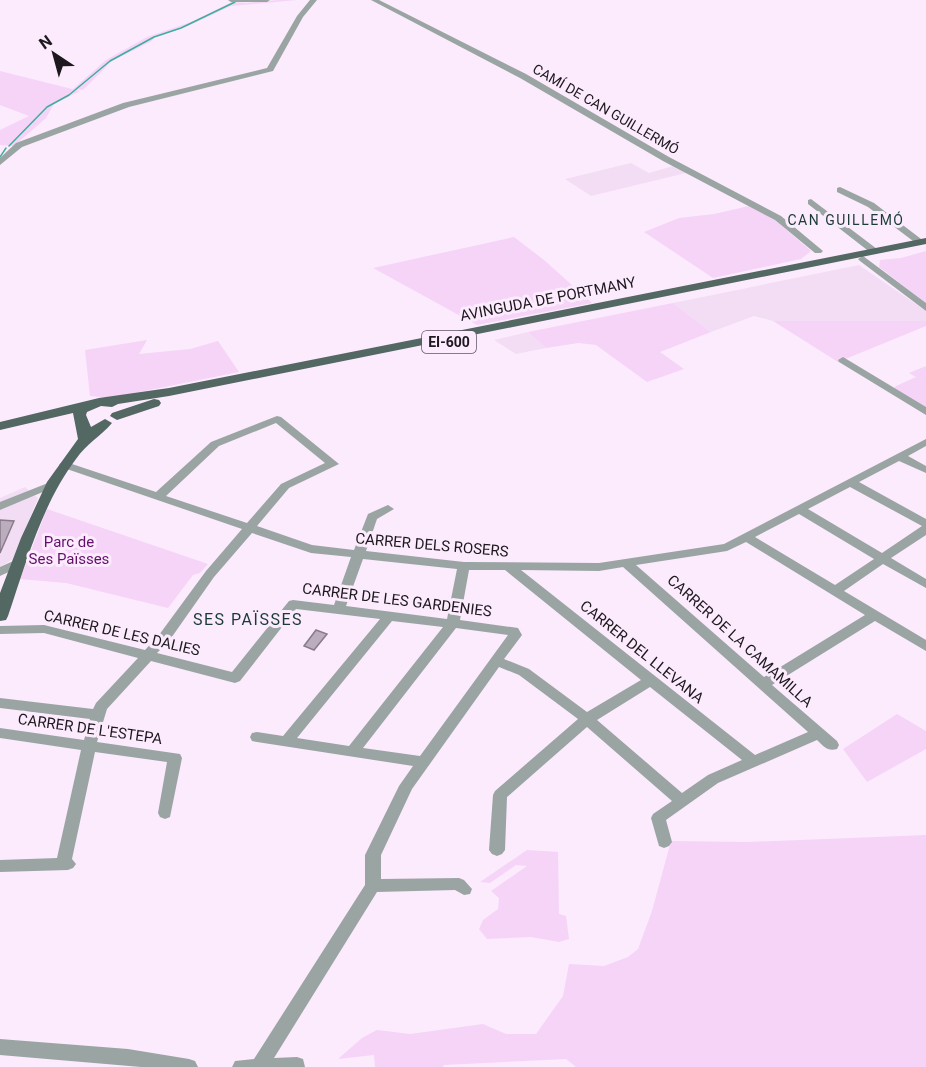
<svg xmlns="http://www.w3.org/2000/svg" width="926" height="1067" font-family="Roboto,sans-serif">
  <rect width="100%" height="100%" fill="#fcebfd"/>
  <path fill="#f3ddf5" d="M631,163l18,10 24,-7 13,7 -95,23 -26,-17z
    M859,265l67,46v10h-153l-19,-5 -43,16 -38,-29z
    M528,332l18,16 -30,6 -22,-14z
    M25,487l13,11 -25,61 -13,8v-69z"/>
  <path fill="#f5d4f8" d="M278,0h19l-66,6 -43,20 -33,11 -3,4 -40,20 -29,29 -10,-1 33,-29 41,-23 44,-15 41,-20 14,1z
    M0,71l80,20 -26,13 -8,14 -32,28 -14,-1v-15l29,-14 -29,-11z
    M749,206l26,14 36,31 -10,8 -88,19 -69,-46 35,-14 35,-4z
    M514,237l30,23 48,43 -115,22 -104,-57z
    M926,251v52l-47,-36 1,-7 21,-2z
    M673,303l38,29 -51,20 24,17 -37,13 -51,-37 -18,-2 -32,5 -18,-16z
    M773,321h153v5l-88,36z
    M147,340l-8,14 51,-5 28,-8 21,31 -129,26 -20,-2 -5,-46z
    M926,366v49l-36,-23 6,-6 20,-9 -7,-4z
    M47,509l161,55 -8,9 -7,2 -25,33 -102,-25 -46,-4z
    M897,714l29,17v18l-59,33 -24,-33z
    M926,835v232h-350l-10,-8 -122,6 -1,2h-68l-1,-12 -36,4 24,-21 15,-8 33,4 73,-10 23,10h30l27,-38 6,-32 35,2 24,-9 10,-8 14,-38 19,-70 77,1z
    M527,850l31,2 1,62 7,2 3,23 -10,3 -28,-5 -44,2 -8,-10 4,-9 15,-11 1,-11 -8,-7 36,-25 -11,-1 -26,18 -10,-1z"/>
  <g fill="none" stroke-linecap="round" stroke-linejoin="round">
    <path stroke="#3fad9d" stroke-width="1.5" d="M9,146l38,-39 22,-12 41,-34 44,-24 27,-9 54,-26
      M0,157l6,-9"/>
  </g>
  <path fill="#bcadbe" stroke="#897b8b" stroke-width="1.5" d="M0,520l14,1 -14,32z
    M316,630l11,4 -13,16 -10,-4z"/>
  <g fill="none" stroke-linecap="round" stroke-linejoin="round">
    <path fill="#9aa5a3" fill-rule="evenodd" d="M228,0h42l-3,2h-36z
      M310,0h7l-14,17 -30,54 -144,36 -107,40 -22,18v-7l16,-15 107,-40 144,-35 30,-52z
      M371,0h8l147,74 143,83 112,59 42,35 -2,2h-6l-40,-33 -112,-59 -143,-83z
      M840,187l34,16 51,39 -2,2h-6l-49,-37 -31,-15v-4z
      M811,199l66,50v4h-6l-63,-49v-4z
      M863,256l63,47v8l-66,-50 -2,-2z
      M843,357l83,50v8l-87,-53 -1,-2z
      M277,416l4,1 58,47 -50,24 -32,38 55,19 42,5 14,-36 20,-9 6,4 -17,10 -11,32 98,11 135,1 125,-19 202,-105v7l-18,10 18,10v7l-27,-12 -40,21 67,37v16l-35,23 35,21v9l-43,-24 -39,27 82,49v11l-51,-30 -103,64 65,56 2,4 -2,4c-9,3 -14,-3 -20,-9l-99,43 -52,37 6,22 -3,4 -5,2 -5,-2 -8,-28 2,-4 19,-13 -85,-74 -80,70 -2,53 -3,4 -5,2 -5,-2 -3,-4 4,-55 2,-4 83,-72 -59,-44 -20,-8 -87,122 -31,66v24l78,-1 5,2 8,9 -2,5 -6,1 -9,-5 -78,2 -103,166 23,-1 6,2 2,8h-73l3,-6 19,-2 111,-174v-30l34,-69 14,-20 -156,-24 -5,-1 -2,-4 2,-4 5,-1 26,4 97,-117 -84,-10 -56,72 -5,2 -84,-22 -44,48 -10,33 83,12 2,4 -12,59 -5,2 -5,-2 -2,-4 9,-51 -72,-10 -23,107 4,5 -3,4 -5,2 -68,2v-12l57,-2 24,-108 -81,-12v-10l84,12 6,-21 -90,-11v-10l93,11 3,-6 42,-45 -94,-25 -44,1v-8l44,-1 101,25 14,-15 47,-64 36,-42 -181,-62 -2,-2 2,-2h8l87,29 55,-50zM276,423l49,40 -44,21 -34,39 -81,-27 53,-50zM850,487l72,39 -40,27 -74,-44zM799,514l75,45 -39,26 -80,-48zM252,533l59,20 40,4 -17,48 -41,-5 -4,1 -57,71 -75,-19 12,-12 45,-64zM746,542l119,73 -101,62 -128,-112 91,-14zM363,559l94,10 -10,50 -101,-13zM623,567l185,165 -53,23 -234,-185 78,1zM469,570h36l136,110 -54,32 -58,-43 -25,-10 18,-24 -4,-7 -58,-8zM392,621l51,6 -94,119 -52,-8zM456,628l52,7 -88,121 -57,-8zM650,687l92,73 -34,15 -26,18 -85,-73z
      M53,481l6,3 -2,2 -57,24v-8z
      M20,558l6,4 -2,3 -24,11v-9z
      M0,1039l128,10 61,10 6,2 3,6h-57l-141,-12z"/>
    <path fill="#536763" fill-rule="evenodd" d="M926,238v6l-757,152 -51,8 -6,3 -11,-1 -14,6 -1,3 5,12 14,-8 7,4c-11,13 -26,21 -36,36 -34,45 -50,104 -68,157l-2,4 -6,1v-28l21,-55 26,-56 31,-43 -5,-26 -73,17v-8l99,-24 70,-10z
      M154,399l5,1 2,3 -2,3 -42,14 -7,-4 2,-3z"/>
  </g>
  <g text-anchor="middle" stroke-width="6" stroke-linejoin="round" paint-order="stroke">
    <g font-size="14" fill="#1d181e" stroke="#fcebfd">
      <text transform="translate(606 109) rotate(30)" y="5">CAMÍ DE CAN GUILLERMÓ</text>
    </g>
    <g font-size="14" letter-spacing="1.5" fill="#193a35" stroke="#fcebfd">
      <text x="846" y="225">CAN GUILLEMÓ</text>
    </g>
    <rect fill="#fcebfd" stroke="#605761" stroke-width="1.5" x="422" y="331" width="54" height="22" rx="4.5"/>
    <g font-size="14" font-weight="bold" fill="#1d181e">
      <text x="449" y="347">EI-600</text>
    </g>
    <g font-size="15" fill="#1d181e" stroke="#fcebfd">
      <text transform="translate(548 299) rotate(-11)" y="5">AVINGUDA DE PORTMANY</text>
      <text transform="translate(432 545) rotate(5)" y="5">CARRER DELS ROSERS</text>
      <text transform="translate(397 600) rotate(7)" y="5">CARRER DE LES GARDENIES</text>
      <text transform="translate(122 633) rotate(13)" y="5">CARRER DE LES DALIES</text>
      <text transform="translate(740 641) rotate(42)" y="5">CARRER DE LA CAMAMILLA</text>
      <text transform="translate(642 652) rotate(39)" y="5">CARRER DEL LLEVANA</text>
      <text transform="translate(90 729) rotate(8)" y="5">CARRER DE L'ESTEPA</text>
    </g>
    <g font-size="15" fill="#63106d" stroke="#fcebfd">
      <text x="69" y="547">Parc de<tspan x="69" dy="17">Ses Païsses</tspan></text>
    </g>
    <g font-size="16" letter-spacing="1.5" fill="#193a35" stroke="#fcebfd">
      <text x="248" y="625">SES PAÏSSES</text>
    </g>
  </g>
  <g transform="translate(54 54) rotate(324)" stroke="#fcebfd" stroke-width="4.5" paint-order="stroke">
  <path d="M0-4.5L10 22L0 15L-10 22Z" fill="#1d181e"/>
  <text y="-9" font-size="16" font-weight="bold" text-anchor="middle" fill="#1d181e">N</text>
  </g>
</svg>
